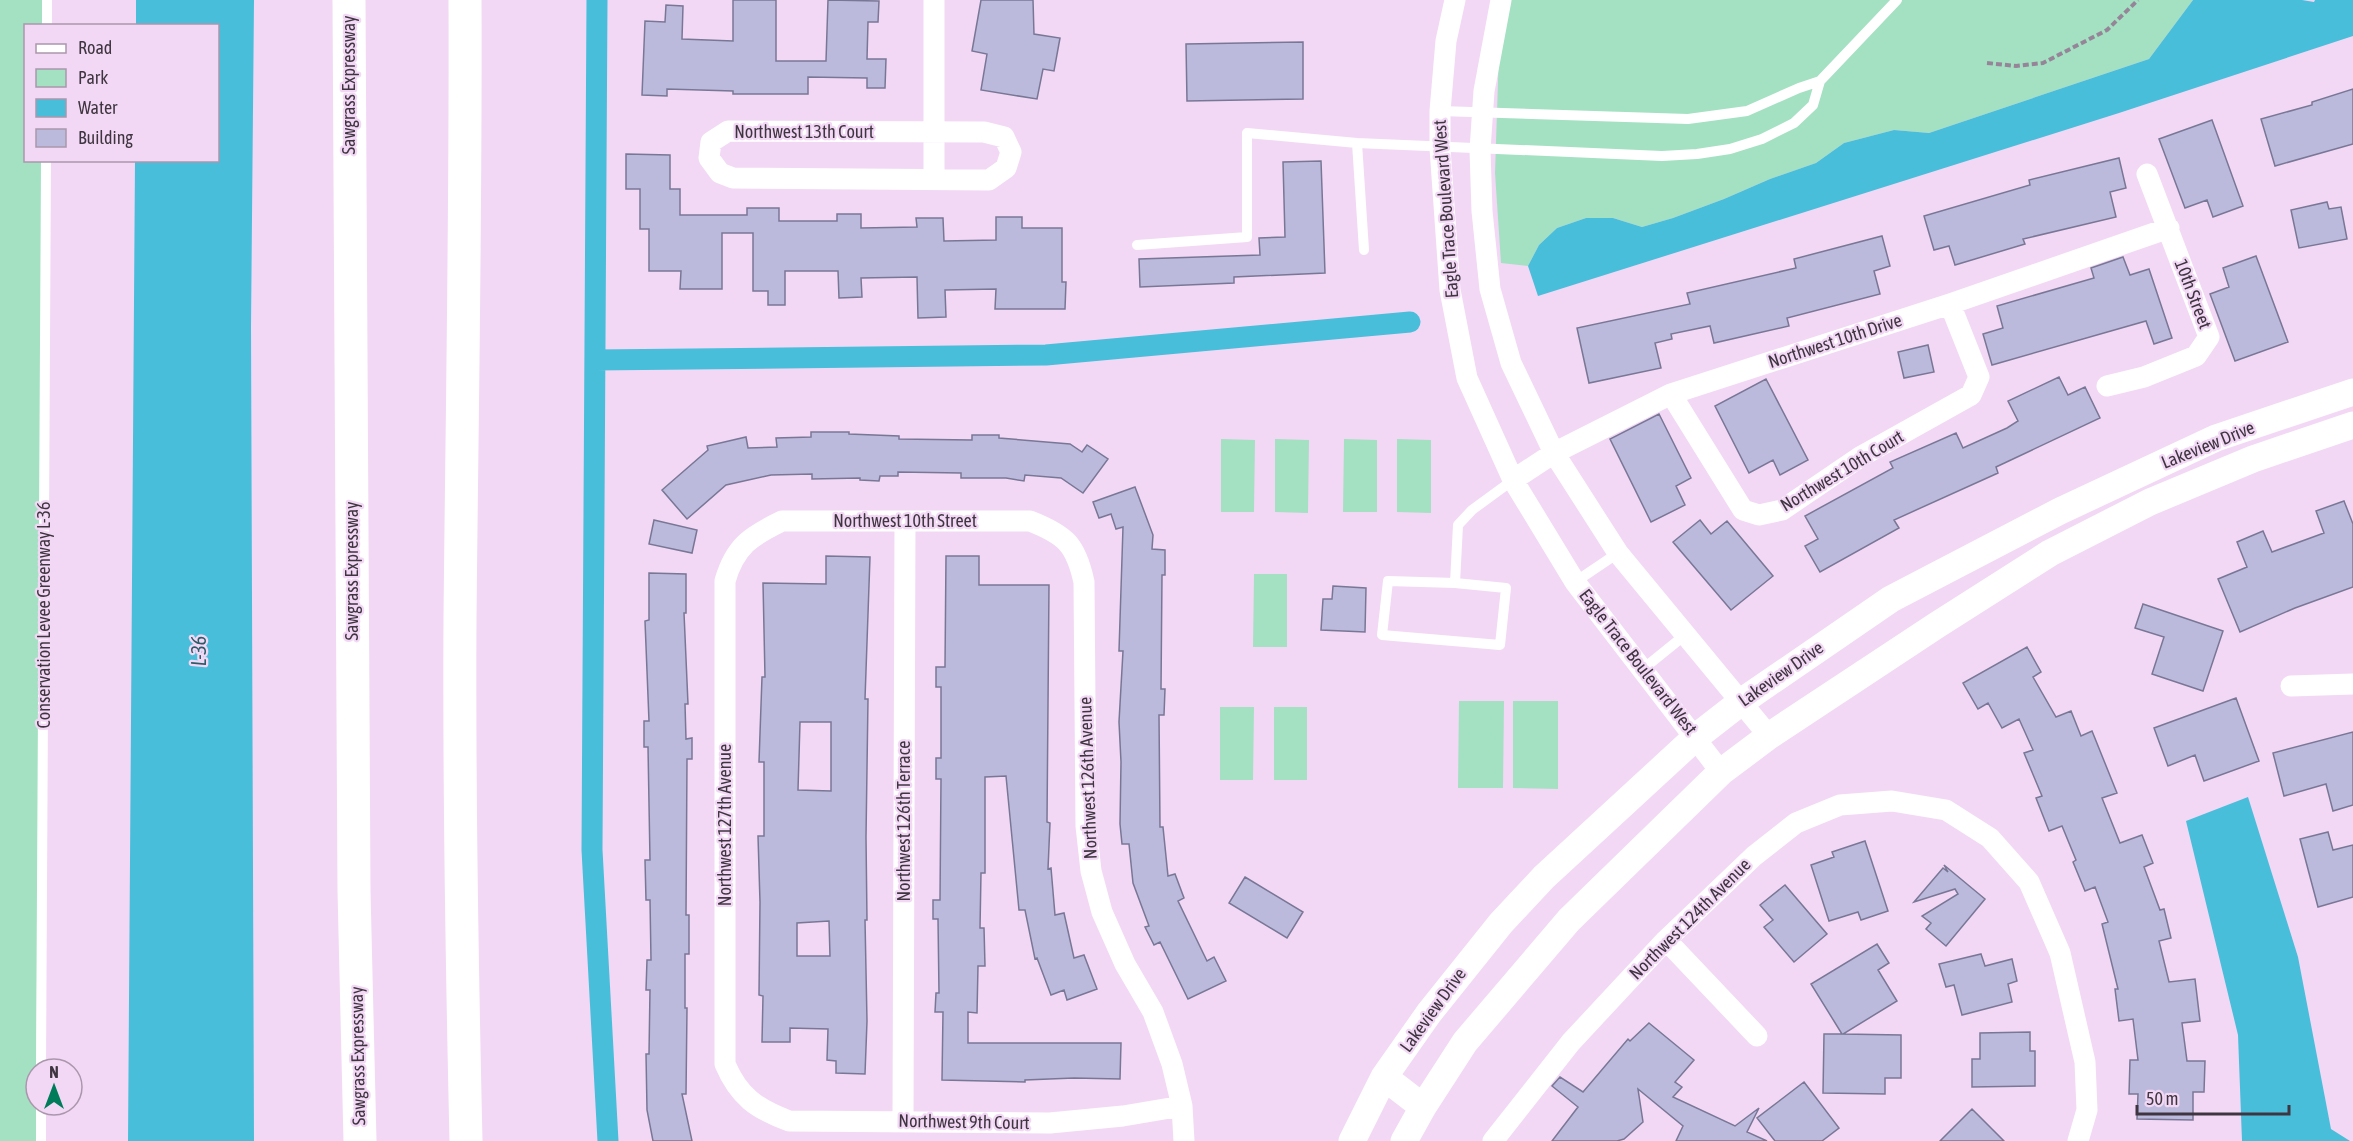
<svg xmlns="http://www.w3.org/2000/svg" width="2353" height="1141" font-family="'Asap Condensed',sans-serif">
  <rect width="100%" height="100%" fill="#f2d8f5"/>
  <path fill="#a3e1c2" d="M0,0h47v25l-21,1v134l20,1 -10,908v36l5,36h-41z
    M1506,0h687l-44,59 -220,74 -35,-3 -50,13 -28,20 -46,16 -46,20 -51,19 -31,9 -29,-9h-27l-29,10 -18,17 -11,21 -27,-3 -6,-90 5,-153z
    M1221,439l34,1 -1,72h-33z
    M1275,439l34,1 -1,73 -33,-1z
    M1344,439l33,1v72h-34z
    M1397,439l34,1v73l-34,-1z
    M1254,574h33v73h-34z
    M1459,701h45l-1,87h-45z
    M1513,701h45v88l-45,-1z
    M1220,707h34l-1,73h-33z
    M1274,707h33v73h-33z"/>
  <path fill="#48beda" d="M136,0h118l-3,327 3,814h-126l7,-980 83,-1v-134l-82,-1z
    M2193,0h109l12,2 1,-2h38v36l-234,77 -581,183 -10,-30 11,-21 18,-17 29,-10h27l29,9 31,-9 51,-19 46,-20 46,-16 28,-20 50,-13 35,3 220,-74z
    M2248,797l50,160 33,172 19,12h-108l-4,-106 -52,-214z"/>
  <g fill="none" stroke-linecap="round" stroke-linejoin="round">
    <path stroke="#48beda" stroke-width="21" d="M597,0l-5,850 16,291
      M595,360l451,-5 364,-33"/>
  </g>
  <path fill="#bcbadc" stroke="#797796" stroke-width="1.5" fill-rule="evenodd" d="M733,0h43v61h50l2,-61 51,1 -1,21h-10l-1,37h19l-1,29h-18v-10l-59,-1v17h-75v-3l-66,-2v7l-25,-1 3,-74 20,1 1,-17 17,1 -1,33 51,2z
    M981,0h52l1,34 26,4 -6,33 -11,-2 -6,30 -56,-9 6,-36 -15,-3z
    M1303,42v57l-116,2 -1,-57z
    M2353,89v55l-78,22 -14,-47 51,-14v-3z
    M2212,120l31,86 -30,11 -6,-17 -22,8 -26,-69z
    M626,154l44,1v34h10v26h67v-7h32v13h58v-7h24v14l56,-1 -1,-9h27l1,23 52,-1v-23h26v11h40v54h4l-1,27h-70l1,-20 -51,1 1,27 -28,1 -1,-41 -56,1 1,19 -23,1 -1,-27h-53v34h-17v-14h-15v-58h-31v56h-42l1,-18h-32v-42h-9v-40h-14z
    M2119,158l7,30 -16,4 6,25 -93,22 2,5 -70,21 -6,-19 -15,4 -10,-34 106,-31 -1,-5z
    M1321,161l4,112 -91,4v6l-94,4 -1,-28 121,-4 -1,-17 26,-1 -2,-75z
    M2327,202l2,7 12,-2 6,32 -48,9 -8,-38z
    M1882,236l8,30 -16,5 6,23 -93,24 2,8 -75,17 -4,-17 -39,8 1,5 -17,4 6,25 -72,15 -12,-55 113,-24 -3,-11 109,-25 -2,-9z
    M2256,256l32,86 -53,19 -25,-67 19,-7 -6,-19z
    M2123,257l7,18 19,-6 23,69 -18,6 -8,-23 -154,44 -9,-31 20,-6 -6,-22 97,-28 -3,-10z
    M1928,345l6,27 -30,6 -6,-26z
    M2059,377l9,18 17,-8 15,31 -104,49 2,6 -104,47 5,8 -79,44 -15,-26 13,-7 -13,-23 88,-48 -3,-6 66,-29 7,15 44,-20 11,-7 -10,-20z
    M1766,379l42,81 -28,15 -7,-15 -24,13 -34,-67z
    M1659,414l32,64 -15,8 9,19 -34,17 -41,-83z
    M811,432h38v2l50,2v3l73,1v-5h27v3l71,6 12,8 5,-7 21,14 -25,34 -22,-15 -36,-3 -1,6 -18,-3h-45v-5l-63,-1v4h-18l-1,5 -19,-1v-2l-48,1v-5l-41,1 -45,10 -39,34 -25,-29 46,-40 -1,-4 39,-9 2,11 29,-1 -1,-9 35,-1z
    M1135,487l18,48 -1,14 13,1v25h-3l-1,114h4l-1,26h-5l1,112h3l5,49 7,-2 9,24 -6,3 29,60 7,-4 12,24 -38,18 -28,-57 -6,3 -9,-18 4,-1 -16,-43 -4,-39h-7l-2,-20 1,-62 -2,-40 4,-71h-4l4,-124 -7,2 -5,-15 -12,4 -6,-16z
    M2344,501l9,23v63l-58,21 -55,24 -22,-53 29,-12 -10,-25 26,-11 9,21 52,-19 -8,-22z
    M654,520l43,10 -5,23 -43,-9z
    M1700,520l11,14 16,-13 46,55 -42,34 -58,-68z
    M826,556l44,1 -5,142h3l-2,138 1,83h-2l2,101 -2,53 -29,-1v-12l-9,-1 1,-31 -38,-1v14h-28l1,-46 -4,-1 1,-93 -2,-66h6v-74h-5l3,-85h3l-2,-94 63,1zM800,722h31v69l-33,-1zM829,921l1,35h-33v-33z
    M946,556h33v29h70l-2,237 3,1 -2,46 3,-1 4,47 9,-2 10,45 10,-3 13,34 -30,11 -3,-10 -13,5 -14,-37 -2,1 -10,-49h-6l-13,-134 -21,1v96h-4l-1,55h4l1,38h-7l-1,47 -9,-1v31h153l-1,36 -46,-1 -49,2v2l-83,-2 1,-68h-8l1,-19h3l-1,-74h-5v-19h7l1,-121h-5v-21h5v-71h-5v-20h9z
    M649,573l37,1v39h-2l4,91h-3l1,35 6,-1v21h-5l-1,156h3v39h-4v54h2l-1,86h-4l10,47h-39l-6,-31 -1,-56h3l1,-64h-4l1,-30h4l-1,-60h-4l-1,-40h5l-2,-113h-4v-26h5l-4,-100 4,-1z
    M1333,586l33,2 -1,44 -44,-2 2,-31h9z
    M2143,604l80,27 -20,60 -51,-17 12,-37 -29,-9z
    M2027,647l14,25 -8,5 23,40 15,-6 10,25 11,-5 25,62 -15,5 18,45 22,-8 11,28 -9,4 16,43 4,-1 7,29 -12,3 10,41 26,-3 5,42 -18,2 5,38h18l-1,31h-11v28l-56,-1 1,-25h-9l1,-34h8l-5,-41 -14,2 -4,-32h3l-16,-65 6,-2 -13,-35 -10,4 -12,-29 3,-2 -14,-34 -13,5 -13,-33 6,-2 -18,-43 9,-3 -14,-31 -17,9 -14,-25 -10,6 -15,-26z
    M2236,698l23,63 -55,20 -9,-26 -27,11 -14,-38z
    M2353,732v73l-20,6 -7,-27 -42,12 -11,-43z
    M2328,832l5,18 20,-5v52l-35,10 -18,-68z
    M1865,841l23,70 -27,9 -3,-8 -29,9 -18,-56 23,-8 -2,-5z
    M1944,865l41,34 -39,47 -20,-17 5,-6 -9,-7 36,-22 -3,-5 -41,13 29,-34 5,4z
    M1245,877l58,35 -16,26 -58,-35z
    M1785,885l42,49 -33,28 -30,-35 9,-7 -13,-15z
    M1877,944l12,19 -11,7 19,31 -54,33 58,1v43h-16v16l-62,-1 1,-59h18l-31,-50z
    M1981,954l4,12 27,-7 5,22 -9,3 4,18 -50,13 -8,-30 -8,2 -7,-23z
    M1649,1023l45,37 -19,22 7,5 -9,10 62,29 24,-18 -12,24 20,9h-91l7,-15 -45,-37 5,33 -19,17 -7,2h-65l26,-34 -26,-21 8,-9 23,15 45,-53 2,2z
    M2030,1032v19h5v35l-63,1v-28h8v-26z
    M1804,1082l35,46 -17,13h-47l-18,-23z
    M1972,1109l32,32h-64z"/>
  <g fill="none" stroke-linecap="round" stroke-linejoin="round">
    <path stroke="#968598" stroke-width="4" stroke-dasharray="6 3" stroke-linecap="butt" d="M1987,63l29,3 27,-3 64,-33 31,-30"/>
    <path stroke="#fff" stroke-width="10" d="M47,26v-26
      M1440,111l248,8 59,-8 52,-23 21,-7
      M1137,245l110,-8v-104l110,10
      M1364,250l-7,-107 305,13 35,-2 33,-5 32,-10 32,-16 19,-18 7,-24 77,-81
      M1575,582l43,-29
      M1455,583l-67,-2 -6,54 118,10 6,-57 -51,-5 3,-58 14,-15 41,-30
      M1643,669l42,-34
      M41,1069l5,-909
      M41,1141v-36"/>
    <path stroke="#fff" stroke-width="21" d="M934,0v180
      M1455,0l-9,41 -6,70v37l10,142 17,88 46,102 62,102 146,190
      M1501,0l-17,91 -4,59 2,61 8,78 21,74 43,90 64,100 151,183
      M728,131l256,1 20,5 7,15 -5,16 -17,12 -256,-2 -13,-5 -11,-15 2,-16z
      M2107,386l37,-9 52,-21 13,-19 -62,-163
      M1671,394l72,116 16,5 23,-5 78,-53 111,-62 8,-18 -29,-73
      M1513,480l41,-27 117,-59 279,-90 219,-76
      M2291,686l62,-2
      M1666,940l91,96
      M1182,1106l-59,10 -73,7 -261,-2c-32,-12 -50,-24 -64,-57v-483c10,-35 26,-45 57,-60h248c36,14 46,24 54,61l2,244 5,45 11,41 23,52 28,48 19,52 10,42 2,35
      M903,1121l2,-600
      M1493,1141l78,-99 95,-102 88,-84 42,-33 44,-18 52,-4 54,9 44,28 39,44 31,71 25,109 2,48 -9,31"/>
    <path stroke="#fff" stroke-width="27" d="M1384,1077l39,30
      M1352,1141l32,-64 45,-64 72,-90 43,-46 152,-140 45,-35 150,-103 169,-88 156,-73 137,-46
      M1404,1141l19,-34 42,-65 104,-122 152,-148 48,-36 168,-111 113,-72 100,-51 103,-43 100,-34"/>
    <path stroke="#fff" stroke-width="33" d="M349,0l5,891 6,250
      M465,0c1,206 -3,413 -5,619 -1,174 2,348 6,522"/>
  </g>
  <g text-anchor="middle" stroke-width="4.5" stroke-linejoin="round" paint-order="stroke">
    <g font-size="18" fill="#3f3540" stroke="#f2d8f5">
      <text transform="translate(349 85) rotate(-90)" y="6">Sawgrass Expressway</text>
      <text x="804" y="138">Northwest 13th Court</text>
      <text transform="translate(1446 209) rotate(-94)" y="6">Eagle Trace Boulevard West</text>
      <text transform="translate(2193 294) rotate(69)" y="6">10th Street</text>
      <text transform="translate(1835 341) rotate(-18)" y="6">Northwest 10th Drive</text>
      <text transform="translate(2208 445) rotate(-22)" y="6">Lakeview Drive</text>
      <text transform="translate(1842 471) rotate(-31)" y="6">Northwest 10th Court</text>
      <text x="905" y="527">Northwest 10th Street</text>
      <text transform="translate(352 571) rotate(-90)" y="6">Sawgrass Expressway</text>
      <text transform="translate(44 615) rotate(-90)" y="6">Conservation Levee Greenway L-36</text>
      <text transform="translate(1638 662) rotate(52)" y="6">Eagle Trace Boulevard West</text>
      <text transform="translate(1781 674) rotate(-35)" y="6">Lakeview Drive</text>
      <text transform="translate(1088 778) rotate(-92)" y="6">Northwest 126th Avenue</text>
      <text transform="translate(904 821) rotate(-90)" y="6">Northwest 126th Terrace</text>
      <text transform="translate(725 825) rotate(-90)" y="6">Northwest 127th Avenue</text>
      <text transform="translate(1690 919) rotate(-45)" y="6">Northwest 124th Avenue</text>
      <text transform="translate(1433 1010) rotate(-54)" y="6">Lakeview Drive</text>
      <text transform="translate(358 1056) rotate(-91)" y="6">Sawgrass Expressway</text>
      <text transform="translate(964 1122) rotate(1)" y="6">Northwest 9th Court</text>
    </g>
    <g font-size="20" font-style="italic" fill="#2b5c68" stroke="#f2d8f5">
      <text transform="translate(199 651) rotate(-90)" y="7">L-36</text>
    </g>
  </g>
  <rect x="24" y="24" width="195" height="138" fill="#f2d8f5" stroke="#aa97ad" stroke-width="1.5"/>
  <rect x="36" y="44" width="30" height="9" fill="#ffffff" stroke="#aa97ad" stroke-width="1.5"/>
  <text x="78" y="54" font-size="18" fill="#3f3540">Road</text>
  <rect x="36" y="69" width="30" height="18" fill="#a3e1c2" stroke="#aa97ad" stroke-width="1.5"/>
  <text x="78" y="84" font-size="18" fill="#3f3540">Park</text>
  <rect x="36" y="99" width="30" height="18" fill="#48beda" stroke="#aa97ad" stroke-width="1.5"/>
  <text x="78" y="114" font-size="18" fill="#3f3540">Water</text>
  <rect x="36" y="129" width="30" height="18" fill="#bcbadc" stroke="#aa97ad" stroke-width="1.5"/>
  <text x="78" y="144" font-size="18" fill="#3f3540">Building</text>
  <g transform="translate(54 1087)"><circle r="28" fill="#f2d8f5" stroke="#aa97ad" stroke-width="1.5"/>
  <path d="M0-4.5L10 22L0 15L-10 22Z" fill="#007c5a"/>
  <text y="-9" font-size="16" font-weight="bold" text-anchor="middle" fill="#3f3540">N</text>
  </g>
  <path d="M2137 1105v9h152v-9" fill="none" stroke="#3f3540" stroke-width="3"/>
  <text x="2146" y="1105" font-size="18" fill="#3f3540" stroke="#f2d8f5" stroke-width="4.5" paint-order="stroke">50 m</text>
</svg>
